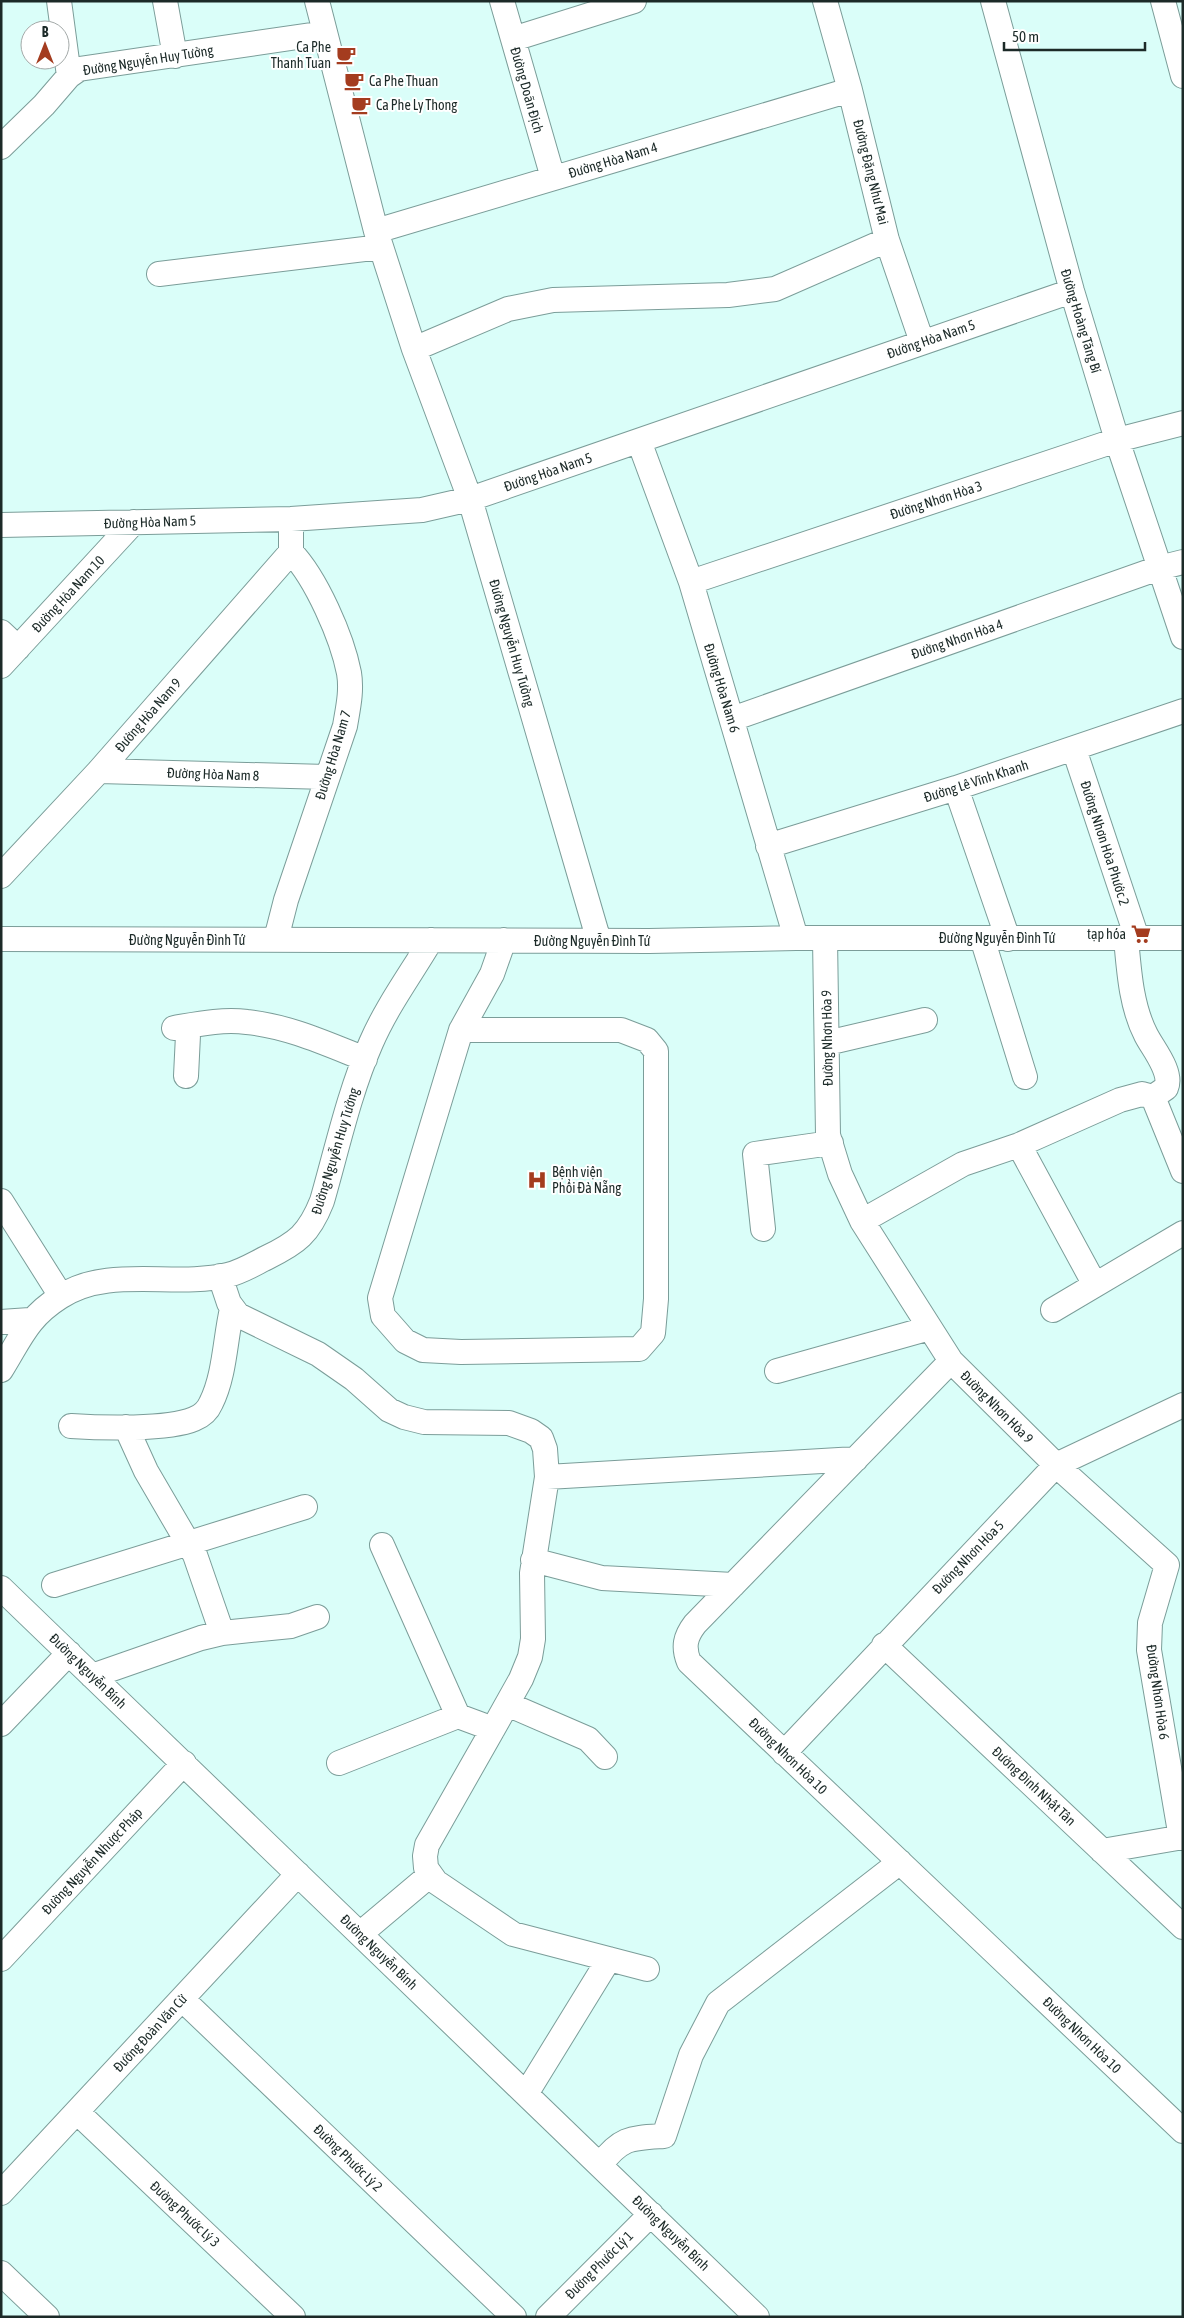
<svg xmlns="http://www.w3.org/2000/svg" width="1184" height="2318" font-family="'Asap Condensed',sans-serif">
  <rect width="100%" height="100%" fill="#dafef9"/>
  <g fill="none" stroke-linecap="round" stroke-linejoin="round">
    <defs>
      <path id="minor" d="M59,1l10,75
        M165,1l10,55
        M317,1l59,230 38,118 56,150 129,442
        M502,1l51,177
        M825,1l25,89 37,150 35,102
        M993,1l79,290 45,149 66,197
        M1163,1l20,75
        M513,39l121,-38
        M1,147l43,-42 25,-29 10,-7 246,-36
        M376,231l474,-141
        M159,274l222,-27
        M414,349l94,-40 45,-9 175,-5 47,-6 112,-49
        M639,441l52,141 105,356
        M1,525l290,-6 131,-9 48,-11 602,-208
        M691,582l426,-142 66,-17
        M1,632l17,16
        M1,666l133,-144
        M732,719l427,-151 24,-6
        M1074,749l63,189
        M99,771l228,6
        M956,788l52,151
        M768,846l188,-58 227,-77
        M1,876l98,-105 192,-219
        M825,938l3,197 12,39 22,47 89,140 105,104 111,100
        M982,938l43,139
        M1126,938c3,33 5,68 20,97 7,14 27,37 20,53l-13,9
        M1,939l648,2 147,-3h387
        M276,939l10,-39 59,-174c3,-18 7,-35 4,-53 -7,-36 -33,-95 -58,-121v-33
        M186,1026l2,9 -2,41
        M174,1028c24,-4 48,-9 73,-6 41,4 80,22 118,37
        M461,1030h160l26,10 9,11v248l-3,34 -14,16 -178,3 -38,-2 -18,-9 -22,-25 -3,-18 81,-268 31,-56 12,-34
        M827,1043l98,-23
        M1153,1097l30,74
        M1019,1145l76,140
        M1,1201l60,95
        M862,1221l101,-57 56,-19 101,-45 22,-6 11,3
        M763,1229l-8,-75 76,-11
        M220,1276l9,27 9,12 80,39 36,25 35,31 15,7 20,5 85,1 22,8 10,7 4,11 2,28 -15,96 1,66 -3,18 -9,22 -28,50 -66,116 -2,11 1,12 10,14 77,52 134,35
        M1053,1310l130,-77
        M1,1322l29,-2
        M951,1361l-256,263c-10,13 -12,23 -6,38l494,469
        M1,1370c20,-32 26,-52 59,-73 48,-32 114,-9 168,-22 13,-3 26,-11 38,-17 31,-15 43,-24 56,-57 15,-52 27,-108 49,-158 16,-37 40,-69 60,-103
        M777,1371l153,-43
        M71,1426c30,2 97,4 123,-7 8,-3 14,-9 17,-16 14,-28 14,-64 21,-94
        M126,1427l20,44 49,84 27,78
        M547,1477l309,-18
        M382,1545l76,171
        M533,1560l69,18 131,7
        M1167,1565l-17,58 -1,27 32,188
        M54,1585l251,-78
        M1,1588l756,729
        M884,1645l299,282
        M92,1676l109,-38 21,-5 69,-7 26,-9
        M507,1704l81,35 17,18
        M1,1724l68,-71
        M784,1753l272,-288 127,-60
        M339,1763l119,-47 35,13
        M1102,1851l81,-14
        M360,1934l70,-59
        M1,1959l183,-196
        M182,1999l332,318
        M526,2094l83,-135
        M77,2112l216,205
        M600,2165c21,-28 31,-27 64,-29l27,-81 27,-52 182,-141
        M1,2193l297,-319
        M1,2273l46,44
        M548,2317l103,-103"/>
    </defs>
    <use href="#minor" stroke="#7b9d99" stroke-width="26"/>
    <use href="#minor" stroke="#fff" stroke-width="24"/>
  </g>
  <defs>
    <symbol id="cafe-bare" viewBox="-9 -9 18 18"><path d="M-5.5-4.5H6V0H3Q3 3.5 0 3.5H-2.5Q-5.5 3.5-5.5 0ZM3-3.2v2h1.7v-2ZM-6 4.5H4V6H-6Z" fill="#a43c1f" stroke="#fff" stroke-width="2.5" paint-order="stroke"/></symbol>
    <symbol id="supermarket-bare" viewBox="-9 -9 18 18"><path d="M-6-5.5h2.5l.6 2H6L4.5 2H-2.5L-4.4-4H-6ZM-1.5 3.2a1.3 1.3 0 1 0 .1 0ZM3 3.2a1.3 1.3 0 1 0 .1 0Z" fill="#a43c1f" stroke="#fff" stroke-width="2.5" paint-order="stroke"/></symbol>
    <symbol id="hospital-bare" viewBox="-9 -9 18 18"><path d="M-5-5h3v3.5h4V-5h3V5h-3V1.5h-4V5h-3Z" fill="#a43c1f" stroke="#fff" stroke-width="2.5" paint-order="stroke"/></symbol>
  </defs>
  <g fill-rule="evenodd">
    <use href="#cafe-bare" x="332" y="41" width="28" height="28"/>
    <use href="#cafe-bare" x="340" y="67" width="28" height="28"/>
    <use href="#cafe-bare" x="347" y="91" width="28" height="28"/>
    <use href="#supermarket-bare" x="1127" y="920" width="28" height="28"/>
    <use href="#hospital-bare" x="523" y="1166" width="28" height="28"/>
  </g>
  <g text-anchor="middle" stroke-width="4" stroke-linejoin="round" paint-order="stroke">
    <g font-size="14" fill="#1c2a28" stroke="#fff" text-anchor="start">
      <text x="331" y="52" text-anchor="end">Ca Phe<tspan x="331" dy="16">Thanh Tuan</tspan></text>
      <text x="369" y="86">Ca Phe Thuan</text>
      <text x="376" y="110">Ca Phe Ly Thong</text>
      <text x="1126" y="939" text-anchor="end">tạp hóa</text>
      <text x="552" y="1177">Bệnh viện<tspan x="552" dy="16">Phổi Đà Nẵng</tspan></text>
    </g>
    <g font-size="14" fill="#1c2a28" stroke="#fff">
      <text transform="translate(148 60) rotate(-9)" y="5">Đường Nguyễn Huy Tưởng</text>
      <text transform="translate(527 90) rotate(74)" y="5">Đường Doãn Địch</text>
      <text transform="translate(613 160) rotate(-17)" y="5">Đường Hòa Nam 4</text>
      <text transform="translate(871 172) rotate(76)" y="5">Đường Đặng Như Mai</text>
      <text transform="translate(1081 321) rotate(73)" y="5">Đường Hoàng Tăng Bí</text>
      <text transform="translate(931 339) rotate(-19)" y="5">Đường Hòa Nam 5</text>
      <text transform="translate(548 472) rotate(-19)" y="5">Đường Hòa Nam 5</text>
      <text transform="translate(936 500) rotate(-18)" y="5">Đường Nhơn Hòa 3</text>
      <text transform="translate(150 522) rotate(-2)" y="5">Đường Hòa Nam 5</text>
      <text transform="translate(68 594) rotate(-47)" y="5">Đường Hòa Nam 10</text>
      <text transform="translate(957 639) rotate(-19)" y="5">Đường Nhơn Hòa 4</text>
      <text transform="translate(512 643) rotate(74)" y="5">Đường Nguyễn Huy Tưởng</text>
      <text transform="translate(722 688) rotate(73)" y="5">Đường Hòa Nam 6</text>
      <text transform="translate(148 715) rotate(-49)" y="5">Đường Hòa Nam 9</text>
      <text transform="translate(333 755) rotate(-73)" y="5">Đường Hòa Nam 7</text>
      <text transform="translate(213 774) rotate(2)" y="5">Đường Hòa Nam 8</text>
      <text transform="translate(976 781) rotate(-18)" y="5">Đường Lê Vĩnh Khanh</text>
      <text transform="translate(1105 843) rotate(72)" y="5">Đường Nhơn Hòa Phước 2</text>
      <text x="997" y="943">Đường Nguyễn Đình Tứ</text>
      <text x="187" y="945">Đường Nguyễn Đình Tứ</text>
      <text x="592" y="946">Đường Nguyễn Đình Tứ</text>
      <text transform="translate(827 1038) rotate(-91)" y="5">Đường Nhơn Hòa 9</text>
      <text transform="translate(335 1151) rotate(-73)" y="5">Đường Nguyễn Huy Tưởng</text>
      <text transform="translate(997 1407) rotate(45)" y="5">Đường Nhơn Hòa 9</text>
      <text transform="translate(968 1557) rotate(-46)" y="5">Đường Nhơn Hòa 5</text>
      <text transform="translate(88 1671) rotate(44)" y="5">Đường Nguyễn Bính</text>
      <text transform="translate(1158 1692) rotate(82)" y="5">Đường Nhơn Hòa 6</text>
      <text transform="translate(788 1756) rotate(44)" y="5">Đường Nhơn Hòa 10</text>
      <text transform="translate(1034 1786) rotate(43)" y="5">Đường Đinh Nhật Tân</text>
      <text transform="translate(92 1861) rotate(-47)" y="5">Đường Nguyễn Nhược Pháp</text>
      <text transform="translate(379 1952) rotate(44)" y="5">Đường Nguyễn Bính</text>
      <text transform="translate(150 2033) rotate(-47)" y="5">Đường Đoàn Văn Cừ</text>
      <text transform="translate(1082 2035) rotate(44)" y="5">Đường Nhơn Hòa 10</text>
      <text transform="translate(348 2158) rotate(44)" y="5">Đường Phước Lý 2</text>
      <text transform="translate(185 2214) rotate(43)" y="5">Đường Phước Lý 3</text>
      <text transform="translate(671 2233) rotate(44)" y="5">Đường Nguyễn Bính</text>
      <text transform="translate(599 2265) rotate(-45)" y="5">Đường Phước Lý 1</text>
    </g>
  </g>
  <rect width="1184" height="2318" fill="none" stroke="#1c2a28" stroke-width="5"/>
  <g transform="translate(45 45)"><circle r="24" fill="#ffffff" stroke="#a4aaa9"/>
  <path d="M0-4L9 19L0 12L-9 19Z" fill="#a43c1f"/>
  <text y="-8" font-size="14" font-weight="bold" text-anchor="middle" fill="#1c2a28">B</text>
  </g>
  <path d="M1004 42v8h141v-8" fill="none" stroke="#1c2a28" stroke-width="2.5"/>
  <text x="1012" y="42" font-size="15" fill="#1c2a28" stroke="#ffffff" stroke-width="4" paint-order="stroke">50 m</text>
</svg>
